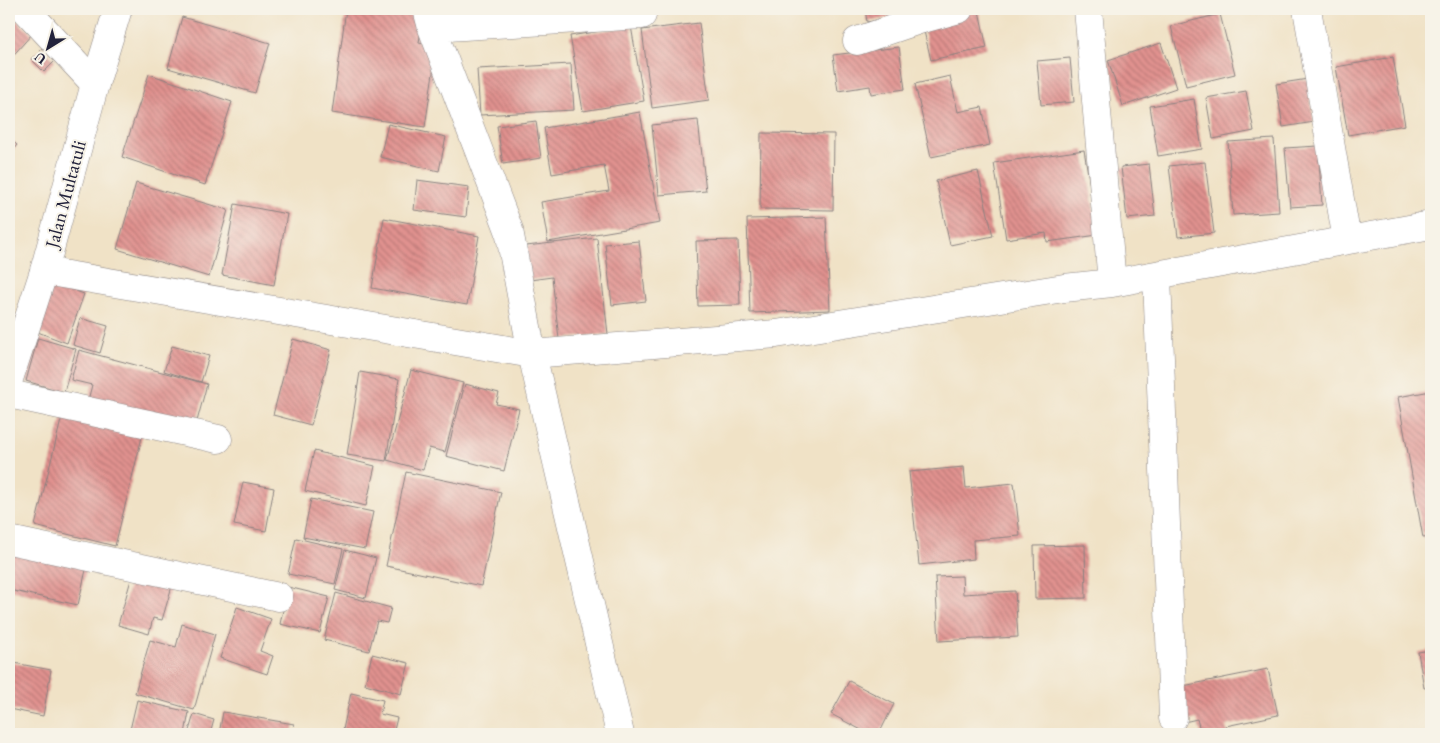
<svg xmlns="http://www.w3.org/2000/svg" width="1440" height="743" font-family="'EB Garamond',serif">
  <defs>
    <pattern id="building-back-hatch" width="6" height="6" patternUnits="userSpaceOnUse" patternTransform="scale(1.25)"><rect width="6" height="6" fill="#e1928f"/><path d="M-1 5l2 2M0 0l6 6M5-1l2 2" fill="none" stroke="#b67776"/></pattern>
  </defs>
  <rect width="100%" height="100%" fill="#f7f3e8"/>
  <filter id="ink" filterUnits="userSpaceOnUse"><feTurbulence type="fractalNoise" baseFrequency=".02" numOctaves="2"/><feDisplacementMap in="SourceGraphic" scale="10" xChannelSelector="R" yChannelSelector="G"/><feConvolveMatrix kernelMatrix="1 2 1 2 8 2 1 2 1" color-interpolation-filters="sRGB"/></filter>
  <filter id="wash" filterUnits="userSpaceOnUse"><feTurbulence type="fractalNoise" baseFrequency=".0096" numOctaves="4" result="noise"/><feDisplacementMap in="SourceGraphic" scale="20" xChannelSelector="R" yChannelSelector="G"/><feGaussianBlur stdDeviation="1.12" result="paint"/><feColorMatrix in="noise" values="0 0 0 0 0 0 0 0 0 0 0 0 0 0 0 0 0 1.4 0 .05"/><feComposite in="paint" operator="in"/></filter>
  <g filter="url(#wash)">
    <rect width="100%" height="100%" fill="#f0e2c6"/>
    <g id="blocks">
      <path fill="url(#building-back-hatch)" d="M346,9h48l29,4 -4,30 18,3 -12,81 -93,-14z
        M752,9h17l-15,5z
        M865,9h43l1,5 -42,8z
        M979,11l8,37 -56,12 -9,-37z
        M9,14l23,20 -23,26z
        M1220,14l15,60 -49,12 -15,-60z
        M182,17l88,26 -15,50 -87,-25z
        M699,23l10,77 -57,8 -10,-78z
        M631,26l13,75 -61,10 -13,-75z
        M1161,43l15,45 -53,18 -15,-46z
        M899,47l6,42 -34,5 -1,-8 -32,5 -5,-36z
        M42,48l13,13 -11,11 -13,-13z
        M1393,57l12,68 -57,10 -12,-68z
        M1070,58l4,44 -33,3 -4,-44z
        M571,64l3,46 -94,5 -3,-46z
        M149,74l83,28 -27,83 -83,-28z
        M950,76l8,36 24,-5 8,38 -59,12 -16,-73z
        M1308,79l6,43 -31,5 -7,-43z
        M1246,91l8,40 -41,8 -7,-41z
        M1194,99l8,50 -44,7 -8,-50z
        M640,112l20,111 -112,19 -7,-40 68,-11 -5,-26 -52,9 -8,-46z
        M698,120l8,71 -47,4 -7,-70z
        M536,121l5,37 -38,6 -6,-38z
        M388,124l58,13 -7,34 -59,-14z
        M761,133l73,1 -1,76 -73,-1z
        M9,138l8,7 -8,10z
        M1274,139l5,73 -46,3 -5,-73z
        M1318,146l4,59 -32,2 -5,-59z
        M1084,150l14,85 -51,7 -1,-9 -40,6 -12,-76z
        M1205,162l9,71 -36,4 -9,-71z
        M1149,164l6,52 -28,3 -6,-52z
        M9,166l6,6 -6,6z
        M978,171l15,65 -43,9 -14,-64z
        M417,180l52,7 -3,30 -52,-7z
        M136,183l92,27 -19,67 -92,-28z
        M235,204l52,10 -13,71 -52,-10z
        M826,217l4,93 -80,3 -3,-94z
        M384,218l95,18 -12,69 -95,-17z
        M597,238l11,96 -49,5 -7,-62 -22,3 -4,-34z
        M738,240l2,65 -42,1 -2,-65z
        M639,241l7,60 -34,4 -7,-61z
        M52,282l32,12 -17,49 -32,-12z
        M80,318l28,8 -8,27 -27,-8z
        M38,338l38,11 -12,43 -38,-11z
        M293,339l38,11 -20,75 -38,-10z
        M172,346l37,10 -8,26 -37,-11z
        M79,350l128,34 -11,41 -109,-21 5,-19 -21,-5z
        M411,370l52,13 -18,69 -16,-4 -6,22 -36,-10z
        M360,372l39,7 -13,82 -39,-6z
        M465,384l34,9 -3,11 23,5 -15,62 -58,-15z
        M1431,391v146l-8,1 -25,-141z
        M64,408l80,21 -29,117 -80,-20z
        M314,451l61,15 -9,40 -61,-15z
        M964,467l2,21 48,-5 6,53 -47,4 1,19 -55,6 -10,-93z
        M406,472l95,20 -20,94 -95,-20z
        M243,482l31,6 -8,43 -32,-6z
        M311,499l62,13 -8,37 -62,-12z
        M296,538l47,11 -8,35 -47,-10z
        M9,543l79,18 -10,44 -69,-15z
        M1085,545l1,53 -51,1 -1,-53z
        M345,550l31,8 -10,40 -31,-8z
        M134,569l38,17 -10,34 -9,-2 -4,16 -31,-9z
        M962,576l1,18 52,-3 3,46 -79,4 -4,-64z
        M288,587l41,10 -9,36 -40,-9z
        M336,593l55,15 -4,15 -10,-2 -8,30 -45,-11z
        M237,607l34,12 -11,32 13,5 -6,18 -47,-16z
        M182,624l33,10 -21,76 -59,-17 15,-53 26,7z
        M1431,650v37l-7,1 -6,-36z
        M372,654l37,9 -8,31 -36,-10z
        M9,662l42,8 -8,46 -34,-7z
        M1268,669l10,46 -52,11 2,8h-27l-4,-15 -13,3 -6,-35z
        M849,681l45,23 -15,30h-10l-38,-20z
        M351,693l32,7 -3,14 17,4 -4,16h-51z
        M137,700l52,12 -4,22h-56z
        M223,712l71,12 -2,10h-73z
        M194,714l20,6 -4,14h-22z"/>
    </g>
  </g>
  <g filter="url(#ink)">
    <use href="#blocks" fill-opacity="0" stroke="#898280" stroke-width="1"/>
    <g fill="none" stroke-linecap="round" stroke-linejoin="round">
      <defs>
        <path id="minor" d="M25,9l70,75
          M427,9l5,19 77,202 23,124 88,380
          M1088,9l24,274
          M1307,9l40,231
          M432,28l210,-13
          M857,41l62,-21 40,-11
          M44,271l488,83 244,-20 288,-46 48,-5 319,-58
          M1157,275l16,443
          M9,394l209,45
          M9,540l270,57"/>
        <path id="major" d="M9,379l35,-108 51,-187 23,-75"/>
      </defs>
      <use href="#minor" stroke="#898280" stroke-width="29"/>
      <use href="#major" stroke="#898280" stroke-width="29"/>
      <use href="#minor" stroke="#fff" stroke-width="28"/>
      <use href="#major" stroke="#fff" stroke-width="28"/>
    </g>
  </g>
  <g text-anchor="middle" stroke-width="4" stroke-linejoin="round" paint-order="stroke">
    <g font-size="19" fill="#22223b" stroke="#f7f3e8">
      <text transform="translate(65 194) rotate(-75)" y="7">Jalan Multatuli</text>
    </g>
  </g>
  <rect width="1440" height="743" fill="none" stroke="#f7f3e8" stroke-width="30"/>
  <g transform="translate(48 48) rotate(217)" stroke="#f7f3e8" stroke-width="4" paint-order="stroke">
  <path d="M0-4L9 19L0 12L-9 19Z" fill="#22223b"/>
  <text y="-8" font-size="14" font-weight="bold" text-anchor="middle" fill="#22223b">U</text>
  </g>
</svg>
